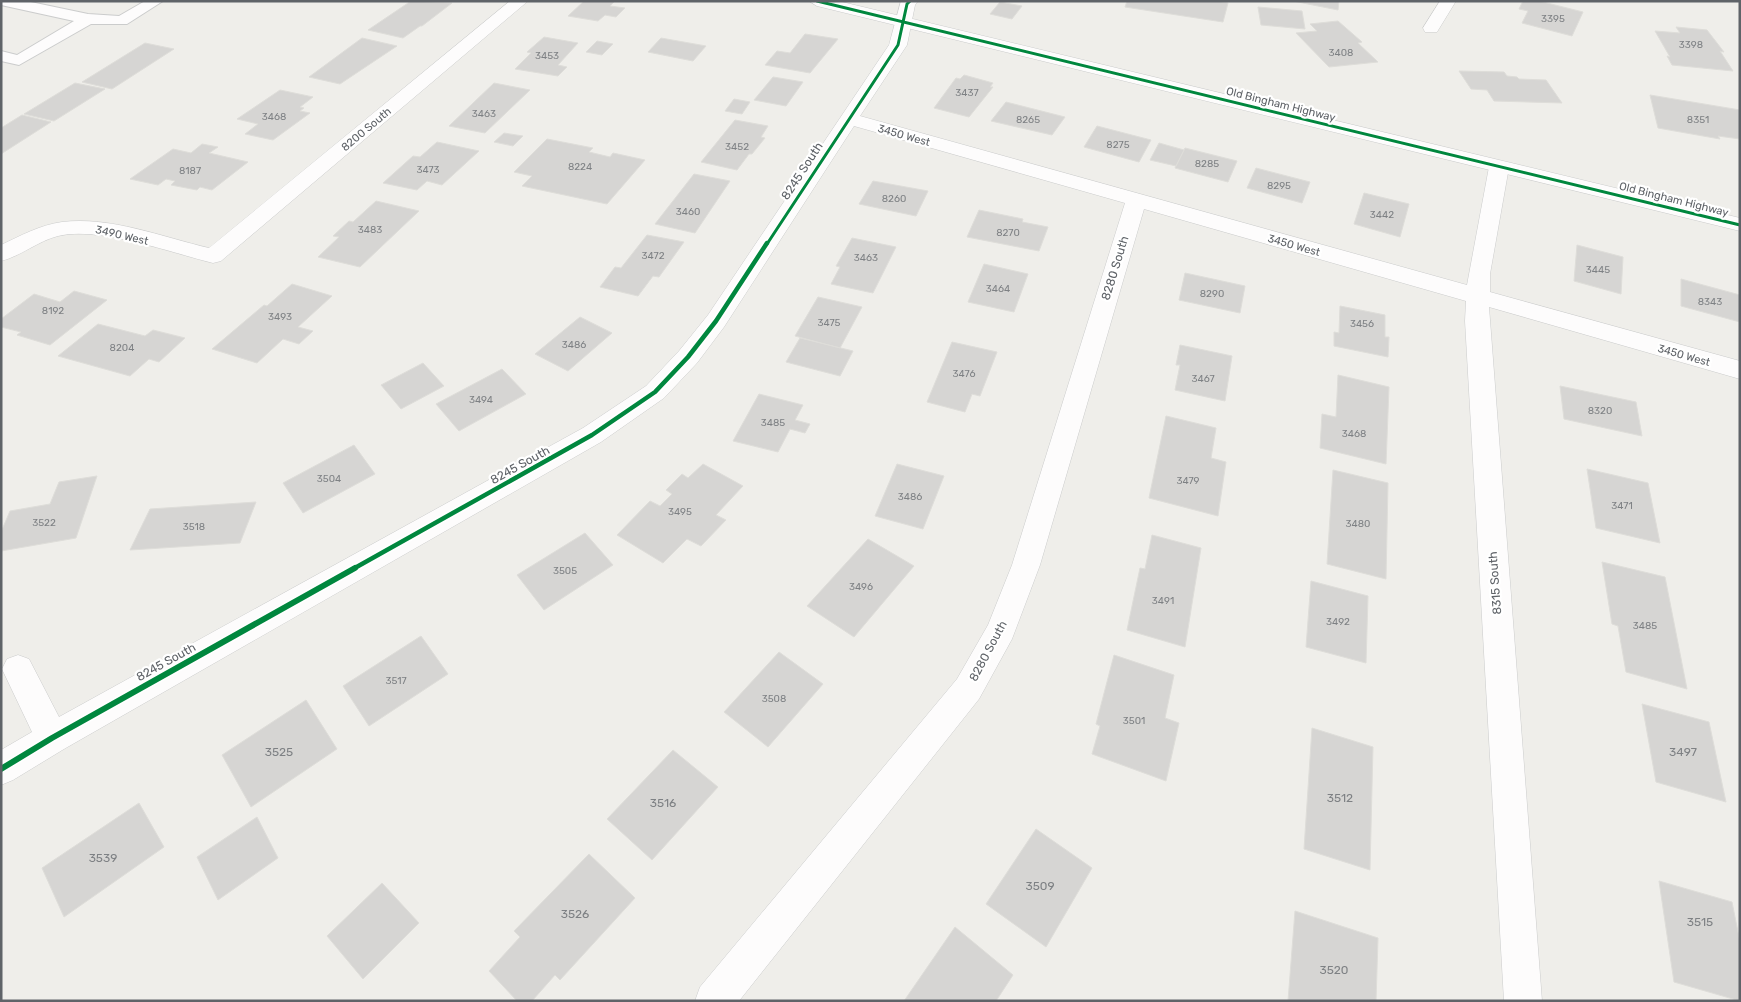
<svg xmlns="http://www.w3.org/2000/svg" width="1741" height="1002" font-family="Rubik,sans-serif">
  <rect width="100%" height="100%" fill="#efeeea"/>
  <path fill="#d6d5d3" stroke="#deddd9" d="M411,1l41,2 -30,23h-2l-17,12 -35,-8z
    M584,1h31l-5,5 15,2 -9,9 -11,-2 -7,6 -30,-5z
    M1127,1h89l12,2 -5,19 -98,-15z
    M1293,1h46l-1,9z
    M1523,1h16l44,11 -11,24 -50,-13 6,-12 -9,-2z
    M1000,2l22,4 -10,13 -22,-5z
    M1258,7l44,4 3,18 -44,-4z
    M1338,21l24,21 -4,1 20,19 -49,5 -33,-34 21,-2 -7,-7z
    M1676,27l31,3 17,22 -4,-1 13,20 -61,-6 -5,-9 3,1 -15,-26 25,2z
    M805,34l33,5 -28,34 -45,-8 12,-14 13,2z
    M544,37l34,6 -20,22 9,2 -9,9 -43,-7 16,-16 -4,-1z
    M362,38l35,8 -57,38 -31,-7z
    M661,38l45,8 -13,15 -45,-9z
    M597,41l16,3 -11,11 -16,-3z
    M145,43l29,6 -62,40 -30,-7z
    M1459,71l45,1 3,4 10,1 2,2 27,1 16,23 -68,-2 -7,-11 -16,-1z
    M964,75l29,8 -3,4h3l-24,30 -35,-9 22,-30 4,1z
    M773,77l30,5 -17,24 -32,-6z
    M75,83l30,6 -51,32 -30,-7z
    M494,83l36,7 -45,43 -36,-7z
    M280,90l33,7 -13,10 4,1 -4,3 10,2 -37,27 -28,-6 13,-10 -21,-5z
    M1650,95l90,15v29l-22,-3 2,3 -62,-11z
    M734,99l16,3 -8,12 -17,-3z
    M1006,102l59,15 -13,18 -61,-14z
    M22,115l29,7 -50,32v-26z
    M735,120l33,6 -7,11 4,1 -13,16h-3l-12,16 -36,-8z
    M1097,126l54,14 -12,22 -55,-15z
    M504,133l19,3 -10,10 -19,-4z
    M547,139l46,9 -4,4 21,5 3,-4 32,7 -38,44 -85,-18 10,-10 -18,-4z
    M437,142l42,9 -37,34 -15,-4 -10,9 -34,-7 30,-27 7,1z
    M1159,143l25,7 -8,16 -26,-6z
    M202,144l16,3 -9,6 39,9 -36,28 -12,-3 -3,3 -26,-5 4,-4 -9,-2 -8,6 -28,-6 43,-30 18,4z
    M1185,148l52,13 -9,21 -53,-14z
    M1256,168l54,14 -8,21 -55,-15z
    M694,174l36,7 -35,52 -40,-9z
    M873,181l55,10 -12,25 -57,-12z
    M1364,193l45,11 -9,33 -46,-13z
    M376,201l43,10 -59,56 -42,-10 21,-20 -6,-1 16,-15 4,1z
    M979,210l44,9 -1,3 26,5 -9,24 -72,-14z
    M647,235l37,7 -25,35 -6,-1 -15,20 -38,-9 15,-20 6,1z
    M852,238l44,9 -23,46 -42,-9 9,-17 -4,-1z
    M1577,245l46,12 -2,37 -47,-13z
    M984,264l44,10 -14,38 -46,-10z
    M1185,273l60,13 -5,27 -61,-13z
    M1681,279l59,16v27l-59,-16z
    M292,284l40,12 -34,31 15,4 -14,13 -16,-5 -26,24 -45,-14 52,-44 3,1z
    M74,291l33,9 -57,45 -33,-10 4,-3 -20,-5v-8l33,-25 26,8z
    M818,297l44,10 -22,41 -45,-12z
    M1340,306l45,9v22h4l-1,20 -54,-11v-14l5,1z
    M580,317l32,16 -44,38 -33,-17z
    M98,324l47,12 8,-6 32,8 -26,24 -10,-3 -19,17 -72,-20z
    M800,338l53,13 -13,25 -54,-14z
    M952,342l45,10 -17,44 -8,-2 -7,18 -38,-10z
    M1180,345l52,11 -7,45 -50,-11 5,-25h-4z
    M423,363l21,23 -43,23 -20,-24z
    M502,369l24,25 -67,37 -23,-27z
    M1338,375l51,12 -3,77 -66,-16 2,-34 14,3z
    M1560,386l76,16 6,34 -78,-17z
    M759,394l44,11 -8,15 15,4 -5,9 -15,-4 -12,23 -45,-11z
    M1166,416l50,12 -5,30 15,4 -8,54 -69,-18z
    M354,445l21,29 -72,39 -20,-30z
    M703,464l40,22 -27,29 10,5 -25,26 -14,-7 -24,24 -46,-28 33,-34 10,5 12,-12 -6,-4 16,-16 6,4z
    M897,464l47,12 -21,53 -48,-13z
    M1587,469l61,14 12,60 -64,-15z
    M1333,470l55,13 -2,96 -59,-15z
    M97,476l-21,62 -75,13v-19l9,-21 40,-7 9,-22z
    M256,502l-16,41 -110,7 20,-41z
    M585,533l28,32 -69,45 -27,-35z
    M1152,535l49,13 -16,99 -58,-17 13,-62 5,1z
    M868,539l46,27 -60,71 -47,-31z
    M1602,562l63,15 22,112 -61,-17 -8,-46 -6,-2z
    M1311,581l57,15 -2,67 -60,-16z
    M421,636l27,38 -79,52 -26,-40z
    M779,652l44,32 -55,63 -44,-35z
    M1114,655l60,20 -9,43 14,5 -13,58 -74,-27 8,-28 -4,-2z
    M306,700l31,49 -86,58 -29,-52z
    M1642,704l67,18 17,80 -70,-20z
    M1312,728l61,19 -3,123 -66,-21z
    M673,750l45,37 -66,73 -45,-41z
    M139,803l25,44 -100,70 -22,-49z
    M257,817l21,41 -60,42 -21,-43z
    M1036,829l56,39 -46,79 -60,-43z
    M589,854l46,44 -75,82 -5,-5 -23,26h-15l-28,-30 31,-34 -6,-6z
    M1659,881l73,21 8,40v59l-66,-19z
    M382,883l37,40 -56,56 -36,-43z
    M1295,911l83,27 -2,63h-88z
    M955,927l58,48 -17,26h-92z"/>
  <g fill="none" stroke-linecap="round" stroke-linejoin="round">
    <defs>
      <path id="service" d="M1,1h25l62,13 31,2 26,-15h18l-36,23h-36l-72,41 -18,-4v-10l16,4 57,-34 -73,-16z"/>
      <path id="minor" d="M510,1h18l-307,260 -8,2c-41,-10 -114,-37 -155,-27 -20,5 -37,20 -57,25v-16c19,-9 39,-20 61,-23 48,-6 100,15 147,26z
        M901,1h17l-3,4 -8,40 -47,71 607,169 22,-118 3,-4 7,-2 7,2 3,4 -19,107v18l250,69v18l-251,-72 53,694h-38l-39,-680 1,-20 -322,-92 -104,356 -28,74 -33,60 -240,302h-44l5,-14 257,-308 31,-54 24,-60 113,-362 -271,-77 -130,201 -27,36 -33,35 -63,44 -537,307 -51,31 -12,5v-35l31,-18 -30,-63 5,-10 11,-4 11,4 30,58 524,-289 63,-42 33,-35 29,-36 181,-270z
        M1440,1h16l-19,31h-12l-2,-4z"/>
      <path id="tertiary" d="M809,1h29l902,217v13l-923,-225z"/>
    </defs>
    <use href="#service" stroke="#cbcccc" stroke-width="2"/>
    <use href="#minor" stroke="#cbcccc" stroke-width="1"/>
    <use href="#tertiary" stroke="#cbcccc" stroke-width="1"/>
    <use href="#service" fill="#fdfcfc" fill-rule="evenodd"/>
    <use href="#minor" fill="#fdfcfc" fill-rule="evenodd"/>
    <use href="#tertiary" fill="#fdfcfc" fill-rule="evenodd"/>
    <defs>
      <path id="cycleway-far2" d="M817,1l923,224
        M767,244l131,-199 9,-41 3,-3"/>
      <path id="cycleway-far1" d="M353,569l239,-134 63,-43 33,-35 28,-36 51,-78"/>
      <path id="cycleway" d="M1,769l51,-31 303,-170"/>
    </defs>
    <use href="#cycleway-far2" stroke="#fff" stroke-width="5"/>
    <use href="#cycleway-far1" stroke="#fff" stroke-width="8"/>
    <use href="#cycleway" stroke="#fff" stroke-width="9"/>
    <use href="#cycleway-far2" stroke="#00873e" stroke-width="3"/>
    <use href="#cycleway-far1" stroke="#00873e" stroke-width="4.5"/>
    <use href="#cycleway" stroke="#00873e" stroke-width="6"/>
  </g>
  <g text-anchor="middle" stroke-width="4.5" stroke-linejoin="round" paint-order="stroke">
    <g font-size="10" fill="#7e8184">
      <text x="1553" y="22">3395</text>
      <text x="1691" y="48">3398</text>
      <text x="1341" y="56">3408</text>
      <text x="547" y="59">3453</text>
      <text x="967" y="96">3437</text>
      <text x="484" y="117">3463</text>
      <text x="274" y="120">3468</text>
      <text x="1028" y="123">8265</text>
      <text x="1698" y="123">8351</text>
      <text x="1118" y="148">8275</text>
      <text x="737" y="150">3452</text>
      <text x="1207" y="167">8285</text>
      <text x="580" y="170">8224</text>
      <text x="428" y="173">3473</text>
      <text x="190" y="174">8187</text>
      <text x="1279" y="189">8295</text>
      <text x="894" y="202">8260</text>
      <text x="688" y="215">3460</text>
      <text x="1382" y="218">3442</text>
      <text x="370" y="233">3483</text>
      <text x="1008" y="236">8270</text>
      <text x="653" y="259">3472</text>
      <text x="866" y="261">3463</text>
      <text x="1598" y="273">3445</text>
      <text x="998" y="292">3464</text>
      <text x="1212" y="297">8290</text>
      <text x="1710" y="305">8343</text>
      <text x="53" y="314">8192</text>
      <text x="280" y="320">3493</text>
      <text x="829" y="326">3475</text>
      <text x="1362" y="327">3456</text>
      <text x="574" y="348">3486</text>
      <text x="122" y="351">8204</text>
      <text x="964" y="377">3476</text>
      <text x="1203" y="382">3467</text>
      <text x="481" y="403">3494</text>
      <text x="1600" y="414">8320</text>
      <text x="773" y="426">3485</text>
      <text x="1354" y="437">3468</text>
      <text x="329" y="482">3504</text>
      <text x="1188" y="484">3479</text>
      <text x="910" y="500">3486</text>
      <text x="1622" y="509">3471</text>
      <text x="680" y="515">3495</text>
      <text x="44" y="526">3522</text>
      <text x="1358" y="527">3480</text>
      <text x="194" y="530">3518</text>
      <text x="565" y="574">3505</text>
      <text x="861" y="590">3496</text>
      <text x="1163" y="604">3491</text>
      <text x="1338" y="625">3492</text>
      <text x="1645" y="629">3485</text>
      <text x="396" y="684">3517</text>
      <text x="774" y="702">3508</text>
      <text x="1134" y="724">3501</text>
    </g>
    <g font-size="11" fill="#5f6368" stroke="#fff">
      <text transform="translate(1281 104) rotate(14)" y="4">Old Bingham Highway</text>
      <text transform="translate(366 129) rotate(-40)" y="4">8200 South</text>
      <text transform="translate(904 135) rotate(16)" y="4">3450 West</text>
      <text transform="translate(1674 199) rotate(14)" y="4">Old Bingham Highway</text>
      <text transform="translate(122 235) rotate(13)" y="4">3490 West</text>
      <text transform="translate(1294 245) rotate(16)" y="4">3450 West</text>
      <text transform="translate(1684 355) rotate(16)" y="4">3450 West</text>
    </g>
    <g font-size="12" fill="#5f6368" stroke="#fff">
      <text transform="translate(802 171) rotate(-57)" y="4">8245 South</text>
      <text transform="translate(1115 268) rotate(-73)" y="4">8280 South</text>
      <text transform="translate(520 465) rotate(-29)" y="4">8245 South</text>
      <text transform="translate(1495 583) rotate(-94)" y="4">8315 South</text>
      <text transform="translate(988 651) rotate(-62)" y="4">8280 South</text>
      <text transform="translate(166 662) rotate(-29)" y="4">8245 South</text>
    </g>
    <g font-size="12" fill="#7e8184">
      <text x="279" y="756">3525</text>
      <text x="1683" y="756">3497</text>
      <text x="1340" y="802">3512</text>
      <text x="663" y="807">3516</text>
      <text x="103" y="862">3539</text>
      <text x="1040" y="890">3509</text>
      <text x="575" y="918">3526</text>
      <text x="1700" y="926">3515</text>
      <text x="1334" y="974">3520</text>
    </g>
  </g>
  <rect width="1741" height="1002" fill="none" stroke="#5f6368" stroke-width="5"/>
</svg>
